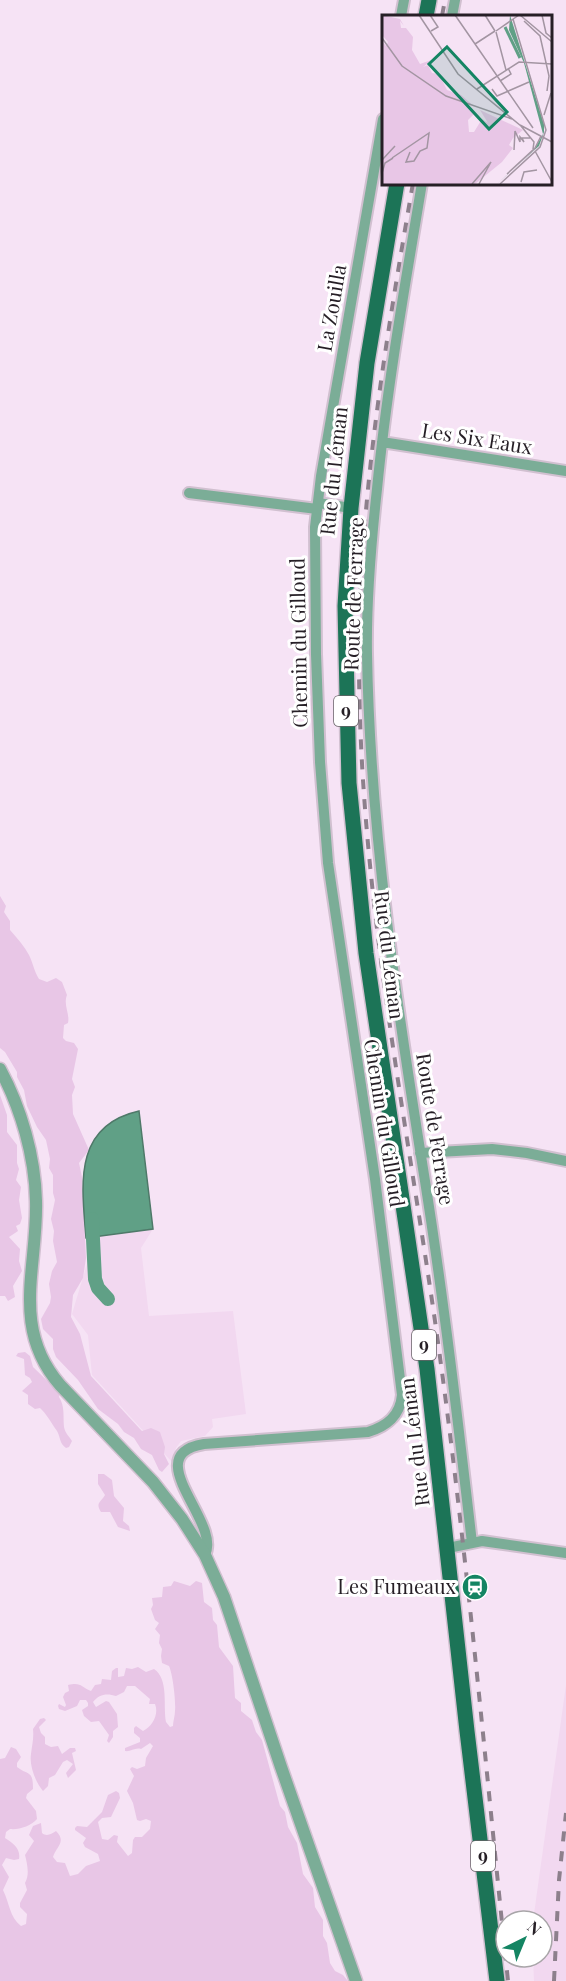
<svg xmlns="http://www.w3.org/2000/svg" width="566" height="1981" font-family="'Playfair Display',serif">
  <rect width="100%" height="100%" fill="#f6e3f5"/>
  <path fill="#f2d8f0" d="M139,1111l14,118 -12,19 8,68 84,-5 13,103 -34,5 1,8 -8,9 -24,5 -5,7 -4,14 -80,-87 -4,-40 -16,-21 17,-57 -7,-73 3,-24 11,-23 15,-14 18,-10z
    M566,1685v296h-32l-1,-24h9v-36h-9z"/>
  <path fill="#e8c6e6" d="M0,896l6,10 -2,6 6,9v9c8,9 14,16 19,25 4,8 5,16 10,24l8,3 9,-4 6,4 5,13c-4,10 3,18 1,28l-4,2 -1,13 3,3 8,2 4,6 -6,30 3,8 -3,8 1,19 16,36 -10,13 3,14 4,81 -3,20 -10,17 -2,22 9,17 11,42 49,53 2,2 9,-3 9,4 5,15 -1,7 5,10 -7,8 -3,-2 -7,-15 -11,-6 -7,-11 -10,-6 -6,-8 -20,-15 -20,-29 -22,-23 -3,-8v-10l-10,-10 -2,-10 9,-16 1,-6 -2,-13 3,-13 5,-9 -4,-21 1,-10 -3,-12 4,-19 -2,-7v-18l-4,-7 1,-9 -4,-19 -9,-13 -10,-21 -3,-16 -7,-13v-5l-12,-20 -5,-4z
    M0,1095l7,20v17l10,13v18l2,6 -3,11 5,7 -2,13 3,18 -2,6 -4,2 2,5 -9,6 11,12 -1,12 3,10 -9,15 2,11 -7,4 -3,-5h-5z
    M25,1352l5,4 3,11 27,26 -1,4c6,9 4,19 5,30 1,6 5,9 8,14l-3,6 -3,1c-7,-5 -5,-10 -9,-17 -5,-7 -11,-18 -17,-23l-5,1 -7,-5v-9l-6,-4 10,-9 -2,-4 -5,-3 -1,-16 -8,-3 2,-3z
    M98,1474h6l8,6 2,16 10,12 -1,13 6,5 1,5 -12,-4 -8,-15h-9c-6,-9 0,-10 4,-17l-7,-11z
    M174,1581l16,5 6,-5 6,2 2,19 8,6 1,12 4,5 2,22 14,19 2,32 6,5v8l11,9 4,12 6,8 18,66 5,6 3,15 9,16 6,31 10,14 2,19 8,13v16l4,7 3,20 5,8 8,4 5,6h-348v-222l5,-1 6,-11 5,2 5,8 -4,6v4c12,9 16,3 16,22l-6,5 -1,4 10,13 1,8c-6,7 -18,11 -27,10l-4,3 -1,6c8,5 16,11 14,21l-5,1 -8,-2 -4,7 7,12 -6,13c7,14 6,26 18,36l5,-2 1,-10 -7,-7v-4l7,-13 -2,-7c5,-8 2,-20 0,-28l9,-14 -5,-6 4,-9 8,-3 1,10c5,4 9,1 14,-2 11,11 0,16 -3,26l4,5 8,1 5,13 8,-2 8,-8 14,-5 -2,-7 -13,-7 -2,-4 3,-5 -11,-8v-2l2,-2 10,1 15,-15 6,-17 8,-4 3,2 1,5 -9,19 -9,1 -4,4 4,17 6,1 6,-5 4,1 -1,6 11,14 4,-3 1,-13 2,-3h7l8,-8 1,-8 -5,-2 -6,2 -3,-1 -4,-17 -6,-12 7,-15 -4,-7 2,-2 5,2 8,-3 1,-8 7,-12 -3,-3 -9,6c-6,-2 -10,3 -16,2v-3l15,-6v-4l-6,-5v-5l2,-2 7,5c10,-5 16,-17 12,-27h-6l1,-5 -15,-13h-8l-3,6 -8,4c-9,-3 -17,-2 -23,6l3,5 10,-6 3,1 8,12 1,13 -5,4v6l-4,6 -2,-2 2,-6 -10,-14 -8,1 -7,-6 -2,-6 6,-4v-3l-2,-3h-6l-3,6 -12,5 -6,-2 -1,-3 1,-2 6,3 1,-2 -3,-8 2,-4 4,-2 -1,-6c14,-3 12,2 23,6l4,-6 6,-1 1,-5 9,1 1,-9 4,-3h2v9l6,-1 2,-8 6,1 6,-2 8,5 8,-3c15,10 9,37 12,53l4,5 3,-1c0,-5 2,-10 2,-15 1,-9 -2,-36 -6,-45l-7,-3 -1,-7 1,-7 -3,-6 1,-8 -5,-6 4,-6 -4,-3 -4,-11 2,-4 -1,-7 10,-1 1,-10 8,-1z
    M44,1718l2,2 -7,7 2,6 4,4v7l6,3 7,-1 4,8 8,-6h5l1,3 -4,2 4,17 -8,8 -2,-5 7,-9 -6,-4 -4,2 -8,13 -6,3 -1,8 -5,5c-7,-8 -14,-25 -12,-37 1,-9 3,-15 2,-25l7,-10z"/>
  <path fill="#60a086" stroke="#4f7969" stroke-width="1.5" d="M139,1111l14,118 -67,9c-4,-52 -14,-112 53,-127z"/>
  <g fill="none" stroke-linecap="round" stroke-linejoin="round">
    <path stroke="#60a086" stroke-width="14" d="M92,1219l3,60 3,9 10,11"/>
    <defs>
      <path id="minor" d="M401,16l3,-16
        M452,16l3,-16
        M422,183c-17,102 -35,203 -45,306 -6,55 -11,111 -10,165 3,177 30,353 58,527 19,120 33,241 47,362
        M382,442l184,29
        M189,493l128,16
        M318,503l33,5
        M420,1153l72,-4 35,4 39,8
        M448,1548l34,-7 84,12
        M205,1555c17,-33 -68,-100 -1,-111l164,-12c19,-6 32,-16 34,-37l-27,-216 -47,-316 -8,-101 -4,-108 -1,-127 6,-51 62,-357"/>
      <path id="tertiary" d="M0,1069c21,39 35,87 36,132 2,66 -26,126 24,184l93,97 29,37 23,36 19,42 57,170 75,214"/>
      <path id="primary" d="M426,16l3,-16
        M397,183l-30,180 -16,145 -6,98 4,177 17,170 61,416 40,362 30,250"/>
    </defs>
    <use href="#minor" stroke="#d1c0d0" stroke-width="14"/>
    <use href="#tertiary" stroke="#d1c0d0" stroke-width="15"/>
    <use href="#primary" stroke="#d1c0d0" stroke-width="18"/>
    <use href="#minor" stroke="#7bad97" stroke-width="10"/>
    <use href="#tertiary" stroke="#7bad97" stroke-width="12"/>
    <use href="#primary" stroke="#1c7457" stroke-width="15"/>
    <path stroke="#8d808c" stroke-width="4" stroke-dasharray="10 10" stroke-linecap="butt" d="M442,16l3,-16
      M413,183c-27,157 -53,310 -54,469 -1,225 44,448 76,669 31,219 50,440 73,660
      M554,1981l5,-101 7,-67"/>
  </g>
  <defs>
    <symbol id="station-disc" viewBox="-11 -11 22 22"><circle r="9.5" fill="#148563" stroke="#fff"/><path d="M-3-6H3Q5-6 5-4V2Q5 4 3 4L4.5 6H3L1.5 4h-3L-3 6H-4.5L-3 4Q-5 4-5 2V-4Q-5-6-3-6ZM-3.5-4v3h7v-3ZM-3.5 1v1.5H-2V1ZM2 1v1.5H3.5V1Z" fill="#fff"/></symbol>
  </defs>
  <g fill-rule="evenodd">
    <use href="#station-disc" x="460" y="1572" width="30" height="30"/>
  </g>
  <g text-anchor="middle" stroke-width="6" stroke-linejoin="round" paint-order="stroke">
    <g fill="#fff" stroke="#676267" stroke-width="1.5">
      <rect x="334" y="696" width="24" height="30" rx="4.5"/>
      <rect x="412" y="1330" width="24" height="30" rx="4.5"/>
      <rect x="471" y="1841" width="24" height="30" rx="4.5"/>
    </g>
    <g font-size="18" font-weight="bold" fill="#261f26">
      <text x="346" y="717">9</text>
      <text x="424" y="1351">9</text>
      <text x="483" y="1862">9</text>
    </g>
    <g font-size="20" fill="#261f26" stroke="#fff">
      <text transform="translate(332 308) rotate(-80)" y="7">La Zouilla</text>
      <text transform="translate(477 439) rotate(9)" y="7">Les Six Eaux</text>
      <text transform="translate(334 471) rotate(-84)" y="7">Rue du Léman</text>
      <text transform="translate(354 594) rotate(-88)" y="7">Route de Ferrage</text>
      <text transform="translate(299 643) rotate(-91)" y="7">Chemin du Gilloud</text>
      <text transform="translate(389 955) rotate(83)" y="7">Rue du Léman</text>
      <text transform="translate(384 1123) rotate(81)" y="7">Chemin du Gilloud</text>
      <text transform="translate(435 1129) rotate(81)" y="7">Route de Ferrage</text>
      <text transform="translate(415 1442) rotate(-97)" y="7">Rue du Léman</text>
    </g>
    <g font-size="20" fill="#261f26" stroke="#fff" text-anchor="end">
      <text x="456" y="1594">Les Fumeaux</text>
    </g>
  </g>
  <g transform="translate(382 15)">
    <rect width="170" height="170" fill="#f6e3f5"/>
    <path d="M0,0l18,4 4,7 -4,-5 1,7h5l7,9 -1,13 8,14 14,-5 -11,8 5,-2 4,8 7,1 8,16 14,5 14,12 -15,-8 15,14 -7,7 1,12h5l8,-13 6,4 -8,-13 43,20 -10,8 -4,7 4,3 -11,14 -27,22h-93v-143l4,5 2,-4 -6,-7z" fill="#e8c6e6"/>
    <path d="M128,0l34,109v8l-5,14 -42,38 37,-34 9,-16 -19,-71 -15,-33z" fill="#60a086"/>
    <path fill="none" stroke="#60a086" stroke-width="3" d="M123,12l15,31"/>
    <path fill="none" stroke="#a395a2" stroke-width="1.5" d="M37,0l39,59 63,52M48,0l8,12 -7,4M73,0l78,113M103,0l10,16M138,0l32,27M160,0l4,18 6,5M142,6l16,15 9,40 -2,15M114,16l23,-16M114,17l10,38M0,23l20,28 44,30 66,23M93,29l20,-13M118,66l11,-7 -3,-6M95,74l42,-27 33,2M110,74l5,7 32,-14M162,100l7,-22M138,110l32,17M139,111l13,16 -1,7M138,127v-5l4,5 -2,-4h8M132,135l1,-19 5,11M153,136l17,31M10,143l37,-25 -2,15 -7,3 -6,10 -8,1 4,-10M0,145l13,-14M0,158l3,-10 8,-5M125,159l28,-26 6,-12M139,167l3,-10 13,-2M90,169l19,-22 -12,22M118,169l40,-37 6,-17 -33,-111"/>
    <path fill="#148563" fill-opacity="0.15" stroke="#148563" stroke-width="3" d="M65,32l60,65 -18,17 -60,-65z"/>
    <rect width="170" height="170" fill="none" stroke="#261f26" stroke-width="3"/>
  </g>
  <g transform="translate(524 1939) rotate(43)"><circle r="28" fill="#ffffff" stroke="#a8a5a8" stroke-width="1.5"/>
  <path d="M0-4.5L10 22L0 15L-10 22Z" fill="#148563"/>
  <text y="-9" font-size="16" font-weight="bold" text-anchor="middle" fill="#261f26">N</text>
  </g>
</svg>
